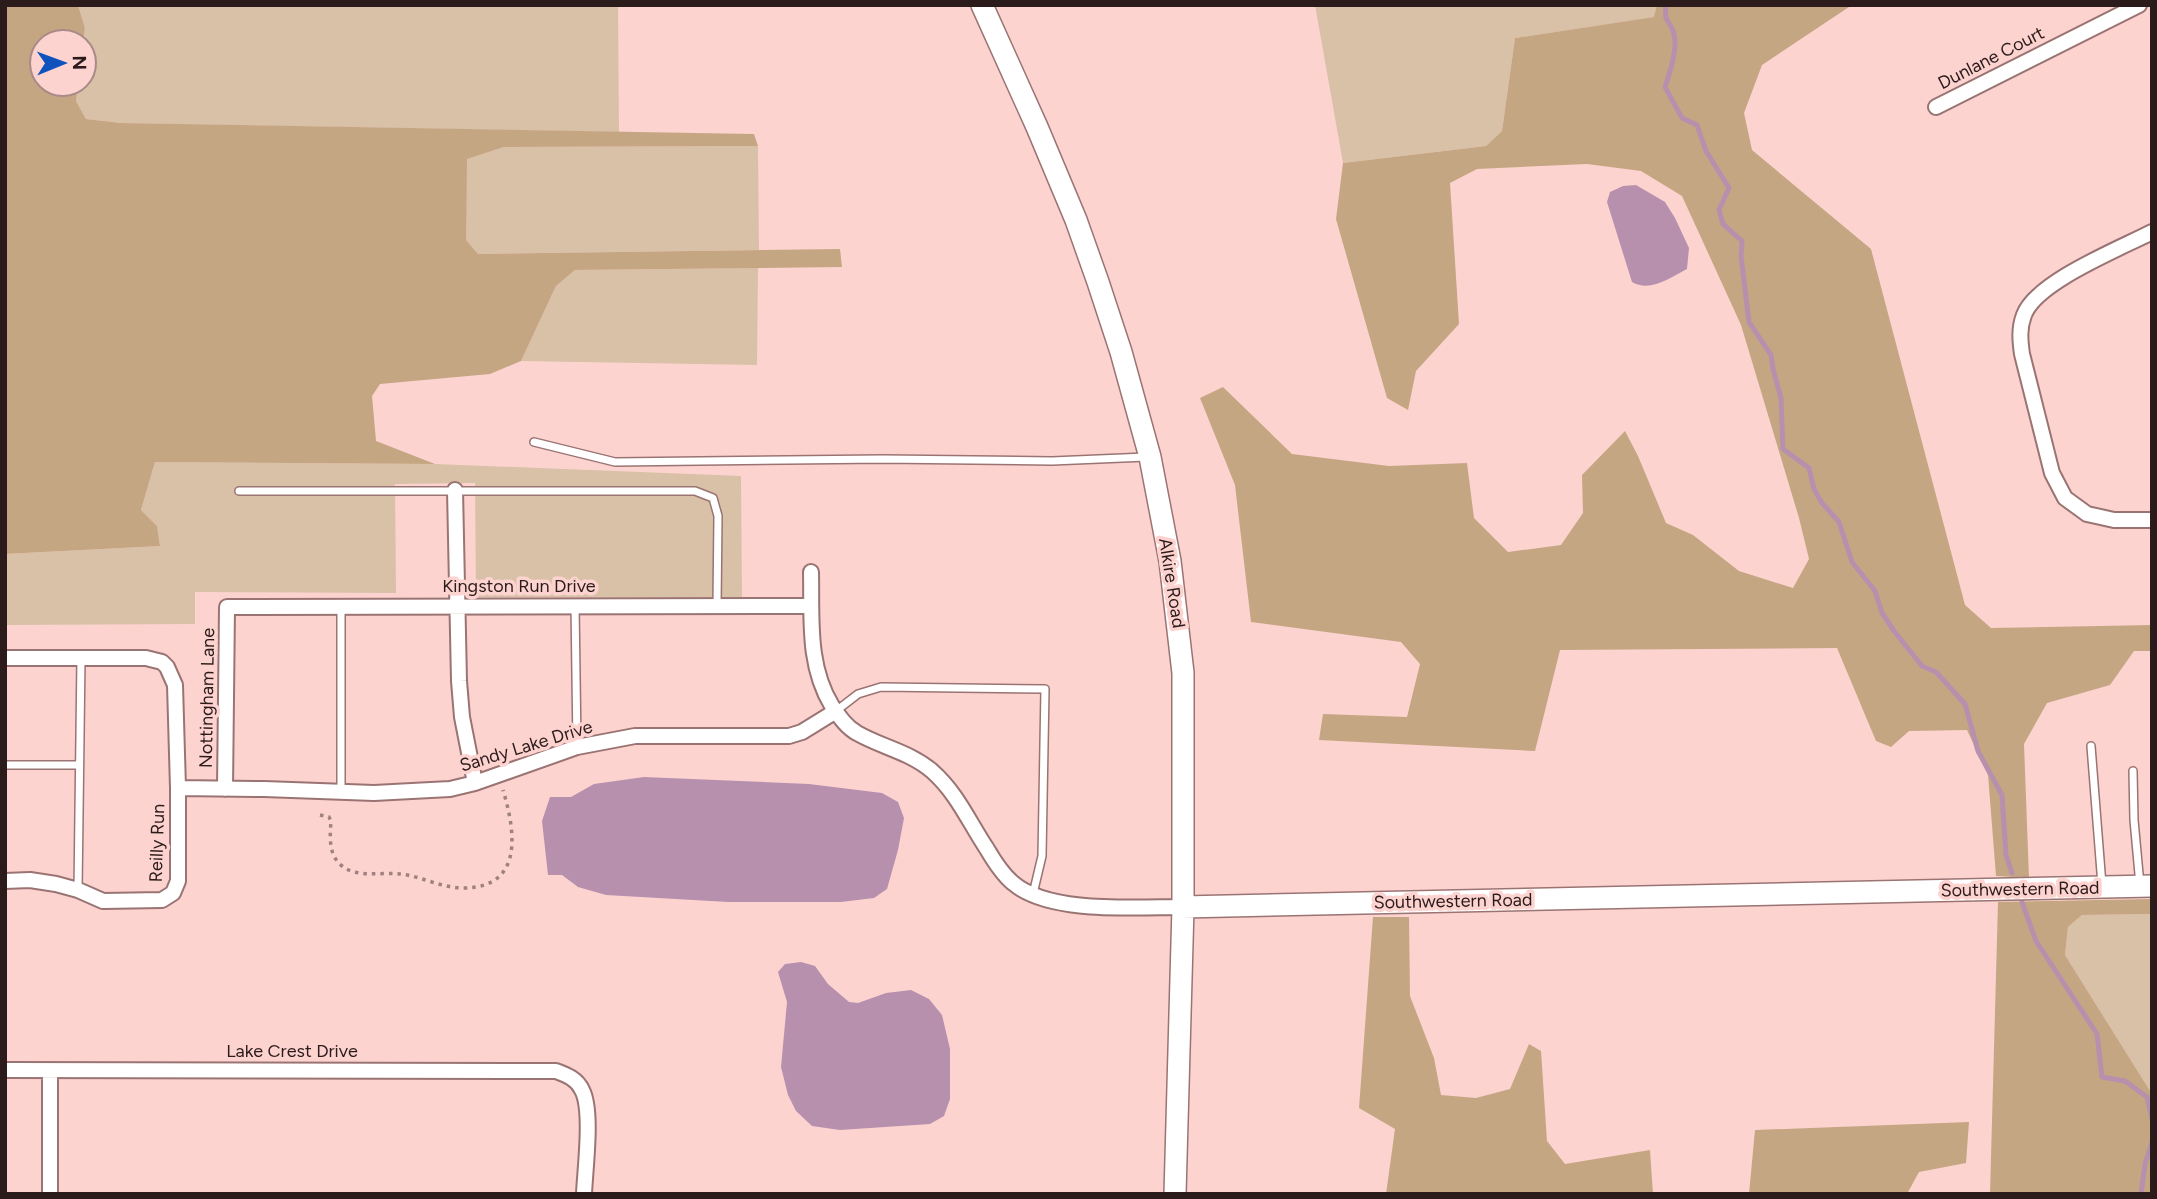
<svg xmlns="http://www.w3.org/2000/svg" width="2157" height="1199" font-family="Figtree,sans-serif">
  <rect width="100%" height="100%" fill="#fdd3d0"/>
  <path fill="#d8c1a7" d="M78,5h540l1,127 -498,-9 -35,-4 -10,-18 2,-17h6l-1,-42 2,-14z
    M1315,5h342l-2,12 -140,21 -13,93 -16,15 -143,17z
    M758,146l1,104 -281,4 -12,-14v-81l38,-12z
    M758,268l-1,97 -236,-4 35,-75 19,-16z
    M155,462l280,2 306,12 1,121h-266l-1,-114 -80,1 1,109 -201,-1v32l-190,1v-71l155,-8 -3,-20 -16,-16z
    M2152,914v180l-87,-139 3,-28 14,-12z"/>
  <path fill="#c5a682" d="M5,5h73l7,23 -2,14h-41v42h36l-2,17 10,18 35,4 633,11 4,12 -254,1 -37,12 -1,81 12,14 362,-5 2,18 -267,3 -19,16 -35,75 -31,13 -110,10 -8,12 4,45 59,23 -280,-2 -14,48 16,16 3,20 -155,8z
    M1657,5h195l-90,60 -18,48 8,37 119,99 94,356 26,23 161,-3v26h-18l-24,34 -63,18 -23,41 5,134 -33,-2 -8,-101 -21,-45 -58,1 -18,16 -15,-6 -39,-93 -277,2 -25,101 -216,-11 4,-26 84,3 13,-53 -19,-22 -150,-20 -16,-137 -35,-87 23,-11 69,67 97,12 78,-3 7,55 34,34 53,-7 22,-32 -1,-38 43,-44 13,25 28,67 27,12 46,36 54,17 16,-29 -10,-41 -58,-193 -59,-129 -41,-25 -54,-7 -110,5 -27,14 9,141 -43,47 -8,39 -21,-12 -51,-179 7,-56 143,-17 16,-15 13,-93 139,-21z
    M2152,899v15l-70,1 -14,12 -3,28 87,139v100h-162l8,-292z
    M1373,917h36l1,79 24,62 7,37 35,3 34,-9 19,-45 12,7 6,90 18,23 85,-14 3,44h-267l9,-65 -36,-21z
    M1969,1122l-3,41 -47,9 -12,22h-158l6,-64z"/>
  <path fill="#b790ae" d="M1636,185l29,17 10,16 14,30 -2,21c-16,8 -37,24 -55,13l-25,-80 3,-10 13,-6z
    M644,777l165,7 73,9 16,9 6,16 -6,32 -11,39 -13,9 -33,4h-113l-122,-7 -28,-8 -16,-12h-14l-6,-54 8,-24h21l23,-13z
    M801,962l14,4 13,18 21,18 9,1 28,-10 25,-3 18,9 13,16 8,34v50l-6,17 -14,8 -90,6 -28,-4 -16,-15 -8,-16 -7,-28 6,-65 -9,-30 7,-8z"/>
  <g fill="none" stroke-linecap="round" stroke-linejoin="round">
    <path stroke="#b790ae" stroke-width="5" d="M1666,5c-2,18 2,13 7,26 6,15 -3,41 -8,56l17,31 15,7 9,26 23,37 -10,22 4,14 19,17 -1,15 8,66 22,33 2,14 8,29 2,51 26,19 5,21 8,14 17,19 13,40 23,29 7,22 12,18 28,35 14,6 29,32 13,47 24,44 4,60 6,18
      M2022,902l14,39 61,93 5,43 23,4 22,16 5,22
      M2141,1194l4,-30 7,-22"/>
    <defs>
      <path id="lane" d="M534,442l81,20 268,-3 169,2 94,-4
        M239,491h456l18,7 5,18 -1,89
        M575,605l2,141
        M341,607v184
        M836,711l22,-17 23,-7 164,2 -3,167 -9,38
        M2091,746l11,139
        M5,765h74
        M2133,771l1,49 6,65
        M78,890l3,-232"/>
      <path id="street" d="M1936,107l203,-102
        M2152,232c-33,17 -116,50 -128,83 -5,13 -4,25 -2,39l30,119 13,25 22,16 27,6h38
        M455,490l4,191 3,36 13,66
        M811,572c1,46 -4,93 21,134 7,10 14,21 25,27 24,14 53,19 75,38 25,22 37,51 55,78 7,12 15,25 26,34 36,31 122,24 170,24
        M5,658h141l16,4 5,5 8,18 3,103v93l-5,12 -11,7 -59,1 -25,-11 -22,-6 -26,-4 -25,1
        M178,788l86,1 110,4 76,-4 25,-6 102,-36 58,-11h154l13,-4 34,-21
        M225,789l2,-182 584,-1
        M5,1070l551,1c11,4 21,8 26,19 11,20 3,79 2,104
        M50,1194v-123"/>
      <path id="secondary" d="M982,5l55,122 39,93 22,62 23,70 29,105 20,104 13,112v234l-8,287
        M1183,907l969,-21"/>
    </defs>
    <use href="#lane" stroke="#9a7472" stroke-width="10"/>
    <use href="#street" stroke="#9a7472" stroke-width="18"/>
    <use href="#secondary" stroke="#9a7472" stroke-width="24"/>
    <path stroke="#9f817f" stroke-width="3.5" stroke-dasharray="3.5 5" stroke-linecap="butt" d="M320,815l9,2 2,4c-1,15 -3,34 11,45 15,12 39,6 58,8 21,2 41,14 63,14 62,0 52,-58 40,-98"/>
    <use href="#lane" stroke="#fff" stroke-width="7"/>
    <use href="#street" stroke="#fff" stroke-width="14"/>
    <use href="#secondary" stroke="#fff" stroke-width="21"/>
  </g>
  <g text-anchor="middle" stroke-width="7" stroke-linejoin="round" paint-order="stroke">
    <g font-size="18" fill="#2b1c1b" stroke="#fdd3d0">
      <text transform="translate(1991 58) rotate(-27)" y="6">Dunlane Court</text>
      <text transform="translate(1172 583) rotate(81)" y="6">Alkire Road</text>
      <text x="519" y="592">Kingston Run Drive</text>
      <text transform="translate(207 698) rotate(-89)" y="6">Nottingham Lane</text>
      <text transform="translate(526 746) rotate(-17)" y="6">Sandy Lake Drive</text>
      <text transform="translate(157 843) rotate(-88)" y="6">Reilly Run</text>
      <text transform="translate(2020 889) rotate(-1)" y="6">Southwestern Road</text>
      <text transform="translate(1453 901) rotate(-1)" y="6">Southwestern Road</text>
      <text x="292" y="1057">Lake Crest Drive</text>
    </g>
  </g>
  <rect width="2157" height="1199" fill="none" stroke="#2b1c1b" stroke-width="14"/>
  <g transform="translate(63 63) rotate(89)"><circle r="33" fill="#fdd3d0" stroke="#a98a88" stroke-width="2"/>
  <path d="M0-5L12 26L0 18L-12 26Z" fill="#0e52bd"/>
  <text y="-10" font-size="19" font-weight="bold" text-anchor="middle" fill="#2b1c1b">N</text>
  </g>
</svg>
